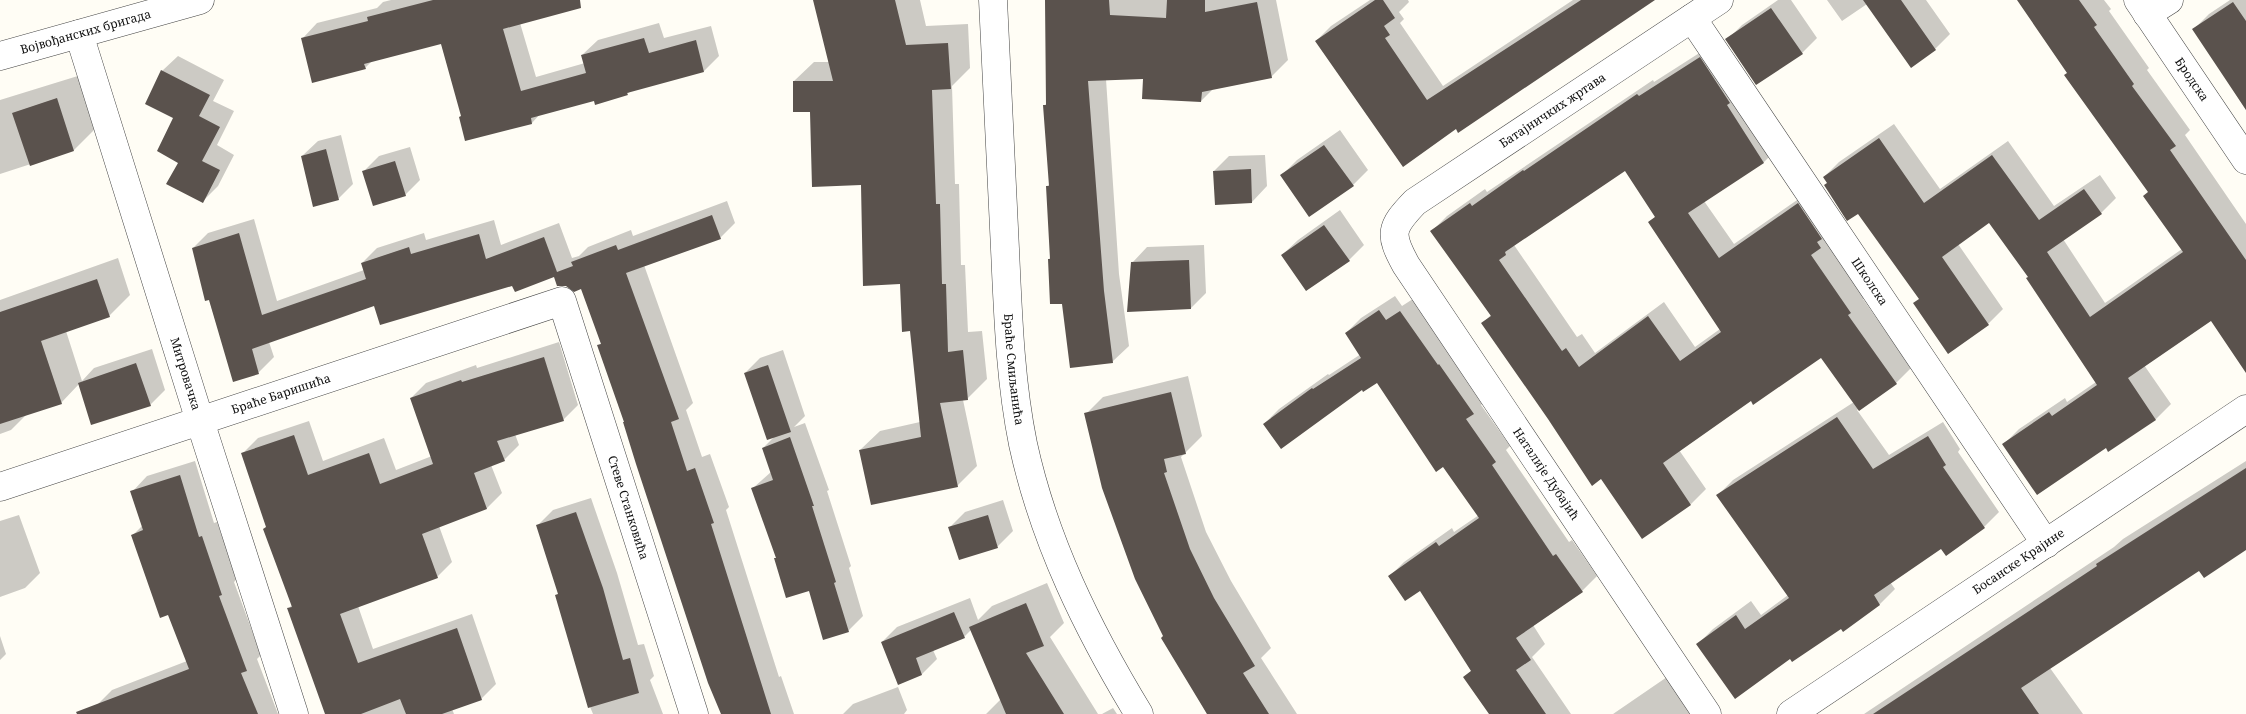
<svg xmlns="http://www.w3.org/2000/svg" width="2246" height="714" font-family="'Noto Serif',serif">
  <rect width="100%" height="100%" fill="#fffdf5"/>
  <path fill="#0003" fill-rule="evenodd" d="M391,0h178l-49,23 16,54 49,-14 -3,-8 16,-15 61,-17 5,15 47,-12 8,30 -15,15 -73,20 -4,3 -32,6 -55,14 -8,9 -66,16 -4,-24 -21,-72 -69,18 -7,7 -63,-29 15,-16 60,-15 6,-6z
    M814,0h106l6,26 42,-2 2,44 -18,18 3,98h4l2,81h4l3,67 14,-1 5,48 -20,20 -4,1 14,66 -20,20 -97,-36 20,-19 40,-9 -9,-92 -10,-47 -39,-99 -51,-73 -17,-30 20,-19h15z
    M1046,0h230l12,60 -17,17 -57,11 -13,13 -57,-23 -38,1 13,195 10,72 -17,16 -49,-60 -14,-43 2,-2 -4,-71 3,-2 -6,-78 3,-3z
    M1370,0h38l1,2 -10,10 5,7 -4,4 43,63 130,-86h80l-197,127 -140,-86 15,-15z
    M1778,0h13l26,38 -15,15 -45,31 -30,-44 15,-15z
    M1827,0h99l24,34 -15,15 -68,-45 -25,17z
    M2019,0h85l7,9 -2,2 40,57 -2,2 43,60 -5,5 61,89v138l-35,-42 -67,45 27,39 -15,15 -47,31 -3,-4 -102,-2 15,-15 46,-31 2,4 29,-20 -67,-105 -40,-56 -31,23 45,65 -15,15 -39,28 -29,-54 -62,-86 -34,-35 15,-15 55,-38 46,65 68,-48 46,65 46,-31 16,23 -15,15 -38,26 42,64 77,-54 -33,-58z
    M2230,0h16v110l-52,-81 15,-15z
    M1715,43l64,104 -15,15 -60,39 30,43 79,-55 52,108 -2,2 48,69 -15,15 -39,27 32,45 54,-33 17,27 -2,3 41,60 -15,15 -42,20 -52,35 5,7 -15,15 -90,53 -92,-13 15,-15 38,-28 10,14 27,-20 -70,-100 15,-15 121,-78 -32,-46 -71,44 -72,50 27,39 -15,15 -90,-27 -52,-59 -66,-95 8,-8 -59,-84 15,-15 38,-27 2,3 166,-112 1,2zM1625,170l31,46 -6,6 70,107 -25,18 -31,-45 -69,51 -13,-19 -5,3 -63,-92z
    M178,56l46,24 -11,21 21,10 -17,34 17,10 -16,31 -15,15 -23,-39 -5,-44 -13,-47z
    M81,75l17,51 -24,24 -74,24v-74z
    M1340,130l28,40 -15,15 -71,-10 15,-15z
    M341,135l12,49 -15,15 -36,-43 16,-15z
    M410,147l10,33 -15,15 -41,-24 15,-15z
    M1265,155l2,31 -15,16 -38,-31 15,-15z
    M727,201l8,22 -15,15 -76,27 49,138 -7,7 16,47 8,-3 19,53 -3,3 53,167 2,-1 13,38h-72l-123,-369 3,-2 -20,-55 -28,-13 -41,9 -138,20 -106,38 5,15 -15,15 -25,8 -41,-132 15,-15 46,-14 23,82 87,-31 -2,-7 15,-15 47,-15 2,7 68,-20 7,25 58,-22 13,35 7,-2 9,-9 43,-17 2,6z
    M1340,210l24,35 -15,15 -67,-5 16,-15z
    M1204,245l2,48 -15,15 -59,-45 15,-16z
    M118,258l12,37 -21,21 -43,15 16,50 12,-13 58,-19 13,41 -15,15 -71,-21 -18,19 -34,11 -16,16 -11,4v-134z
    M1395,296l7,10 14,-9 72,101 -7,7 29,41 -4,4 63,92 3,-2 25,36 -15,15 -49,34 12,19 -13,13 39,57h-71l-36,-37 8,-7 -52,-81 -31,-12 15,-15 48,-34 2,4 25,-17 -36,-50 -66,-83 -113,42 15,-15 49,-35 1,1 32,-21 -15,-21 15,-15z
    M559,342l19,63 -15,15 -48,14 4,11 -15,15 -13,5 11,28 -15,15 -48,18 13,36 -15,15 -79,29 15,43 99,-35 24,70 -15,15 -29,10 2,5h-127l-38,-106 3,-3 -49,-152 15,-15 51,-17 14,40 61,-23 12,32 36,-14 -21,-58 15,-15 50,-18 1,3z
    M783,350l22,66 -11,11 11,-4 24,67 -2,1 24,75 -2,2 14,48 -15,15 -38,-42 -35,-30 2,-2 -24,-69 18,-16 -8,-24 12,-12 -30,-63 15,-15z
    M1188,376l14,60 -21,21 25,75 25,49 40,67 -10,10 36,56h-90l-42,-78 -79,-222 17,-17z
    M195,461l19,62 3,-1 20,57 -3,3 27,73 -4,4 21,55h-178l-3,-9 15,-15 75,-29 -18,-48 -36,-78 10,-10 -11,-33 15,-16z
    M2246,461v86l-46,22 -150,99 33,46h-219l250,-167 9,-8z
    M591,498l26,75 21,72 6,-1 10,32 -4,4 13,34h-70l-7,-17 -27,-104 -21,-68 15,-15z
    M1003,500l10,31 -15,15 -38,13 -10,-32 15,-15z
    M19,515l21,58 -15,15 -25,9v-76z
    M1047,583l17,40 -14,14 48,77h-112l15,-15 -29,-70 -8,8 -31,13 4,9 -15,15 -23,10 -17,-42 15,-15 73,-29 8,22 14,-14z
    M0,636l6,18 -6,6z
    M1667,677l25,37h-79z
    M898,687l9,23 -3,4h-61l10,-10z
    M1113,708l4,6h-15z"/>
  <path fill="#5a524d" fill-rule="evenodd" d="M433,0h147l1,8 -78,21 18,62 65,-18 -5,-18 63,-17 5,15 47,-13 8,32 -77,21 1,2 -33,10 -1,-4 -63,17 1,6 -67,17 -6,-24 2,-1 -20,-72 -77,20 2,5 -54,14 -11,-45 67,-17 -1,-4z
    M813,0h82l11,45 42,-2 3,46 -19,1 4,114h4l2,80h4l2,68 15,-2 5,50 -28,3 18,84 -87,18 -12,-55 62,-13 -11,-106 -8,1 -2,-48 -37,2 -2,-101 -49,2 -2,-75h-17v-31h40z
    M1045,0h64l1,15 56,3 1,-18h38v12l52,-10 15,76 -70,14 -1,10 -59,-3 1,-20 -55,2 16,210 9,72 -43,5 -8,-64h-12l-2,-45h2l-4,-73h3l-6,-81h3z
    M1375,0h8l12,18 -11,8 6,9 -5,3 42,62 154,-100h74l-197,133 -2,-4 -53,38 -88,-126z
    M1863,0h38l35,50 -25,18z
    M2017,0h62l18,25 -3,2 40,57 -2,2 44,60 -6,4 76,110v113l-35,-52 -83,57 28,42 -48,32 -2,-4 -69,47 -35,-51 47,-32 3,4 45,-31 -71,-107 2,-1 -39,-54 -47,34 47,68 -41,29 -35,-51 6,-4 -61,-85 -11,7 -23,-36 3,-2 -4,-6 56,-39 45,65 68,-48 47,65 45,-31 18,25 -55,38 43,65 93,-65 -40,-56 5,-4 -84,-117 3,-2z
    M2233,2l13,19v89l-54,-81z
    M1771,8l32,46 -47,31 -31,-46z
    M1700,57l30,46 -3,2 37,58 -76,50 31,45 79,-55 24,36 -5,3 4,6 -10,7 40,58 -3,2 49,69 -38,27 -38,-53 -68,47 -2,-4 -88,62 28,42 -49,34 -41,-60 -9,7 -44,-67 -67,-96 10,-7 -61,-85 40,-28 2,3 51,-36 1,1 113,-77 2,2zM1625,171l30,46 -7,5 73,110 -41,29 -32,-45 -69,51 -13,-19 -4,3 -63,-91 7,-5 -1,-3z
    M161,70l49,25 -11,21 21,11 -18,34 18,9 -17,33 -37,-19 12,-21 -21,-12 16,-33 -28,-14z
    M57,98l17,53 -44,15 -18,-53z
    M1324,145l30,41 -45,31 -29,-42z
    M326,149l13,51 -26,7 -12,-51z
    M395,161l11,35 -33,10 -11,-35z
    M1251,169l1,34 -37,2 -2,-34z
    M712,215l9,24 -95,34 53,146 -8,3 16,49 8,-3 19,55 -3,1 60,190h-50l-13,-31 -72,-219 -13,-42h1l-27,-77 4,-1 -20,-55 -7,3 -8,-6h-9l-3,-9 -39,15 -3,-6 -132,39 -6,-19 -122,43 7,25 -26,8 -24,-82 -4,1 -13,-53 47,-15 23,82 104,-36 -5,-16 48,-16 2,7 68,-20 7,25 58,-22 13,35 16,-6 -2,-4 45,-17 2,5z
    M1324,225l26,36 -44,30 -25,-36z
    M1189,260l2,49 -64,3 4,-50z
    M97,279l13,38 -69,24 21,63 -62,20v-112z
    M1379,310l7,10 14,-9 38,54 1,-1 35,50 -8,5 30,43 -4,3 61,91 3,-2 27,38 -67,46 15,22 -15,10 30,44h-57l-26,-37 8,-6 -51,-80 -15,10 -17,-25 48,-34 3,4 40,-28 -36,-51 -7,5 -59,-89 -14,9 -1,-2 -81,59 -18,-25 49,-36 1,1 48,-31 -16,-25z
    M544,357l20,64 -67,20 8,20 -31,12 13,36 -65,25 16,44 -98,36 18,49 99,-35 25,72 -40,14h-36l-6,-15 -39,15h-36l-38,-106 5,-1 -29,-78 3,-2 -25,-74 53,-18 14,40 61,-22 11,31 53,-20 -23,-66 51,-18 1,2z
    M136,363l15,43 -60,19 -13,-42z
    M768,365l23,67 -24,8 -23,-67z
    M1171,392l15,62 -22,5 3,13 -3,1 26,76 24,49 41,68 -12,7 26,41h-62l-46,-76 2,-2 -28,-57 -33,-91 -18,-75z
    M1837,417l36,52 55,-33 18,29 -3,2 42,61 -39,28 -5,-7 -67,46 6,10 -37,27 -2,-3 -49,33 -2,-3 -55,40 -39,-55 40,-29 9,14 44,-31 -73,-103z
    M790,437l24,69h-2l24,76 -2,1 15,49 -26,8 -14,-49 -23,7 -12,-40h2l-25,-70 22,-8 -11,-32z
    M2246,468v82l-42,28 -5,-7 -178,117 18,26h-166l224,-148 -1,-2z
    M180,475l19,62 3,-1 20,59 -3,1 28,75 -6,2 17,41h-181l-1,-2 113,-43 -21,-54 -8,3 -29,-83 12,-5 -13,-39z
    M576,512l27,76 20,72 7,-2 9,35 -51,15 -33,-113 3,-1 -22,-69z
    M988,515l10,33 -39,12 -11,-33z
    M1026,603l18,43 -18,7 38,61h-58l-37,-87z
    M954,612l11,26 -49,20 6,17 -24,10 -17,-43z"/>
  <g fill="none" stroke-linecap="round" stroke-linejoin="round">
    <defs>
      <g id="minor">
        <path id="s1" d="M993,0c4,83 8,166 12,249 3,65 5,131 18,195 21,97 65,186 116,270"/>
        <path id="s2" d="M2138,0l108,160"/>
        <path d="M2147,14l22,-14"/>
        <path id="s3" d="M1692,18l354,526"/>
        <path id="s4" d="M79,34l121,387 94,293"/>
        <path id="s5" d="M0,487l562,-186 132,413"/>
        <path id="s6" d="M1707,714l-301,-449c-17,-31 -16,-37 9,-63l304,-202"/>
        <path id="s7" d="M1791,714l455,-305"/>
      </g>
      <g id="tertiary">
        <path id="s8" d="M0,56l200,-56"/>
      </g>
    </defs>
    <use href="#minor" stroke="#444" stroke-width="29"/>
    <use href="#tertiary" stroke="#444" stroke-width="29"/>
    <use href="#minor" stroke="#fff" stroke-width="28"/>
    <use href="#tertiary" stroke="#fff" stroke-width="28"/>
  </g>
  <g text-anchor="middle" stroke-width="5" stroke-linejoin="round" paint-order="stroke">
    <g font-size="12" fill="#111" stroke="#fff">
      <text dy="4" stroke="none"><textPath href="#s8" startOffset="89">Војвођанских бригада</textPath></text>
      <text dy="4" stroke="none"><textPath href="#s2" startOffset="96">Бродска</textPath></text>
      <text dy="4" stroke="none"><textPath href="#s6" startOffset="778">Батајничких жртава</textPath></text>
      <text dy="4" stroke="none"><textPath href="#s3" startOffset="318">Школска</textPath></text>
      <text dy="4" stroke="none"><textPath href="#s1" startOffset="370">Браће Смиљанића</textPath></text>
      <text dy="4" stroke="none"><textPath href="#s4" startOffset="356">Митровачка</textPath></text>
      <text dy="4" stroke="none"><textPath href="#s5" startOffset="296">Браће Баришића</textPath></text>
      <text transform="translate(1546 474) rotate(56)" y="4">Наталије Дубајић</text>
      <text dy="4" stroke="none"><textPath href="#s5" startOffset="809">Стеве Станковића</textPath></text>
      <text dy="4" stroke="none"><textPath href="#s7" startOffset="274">Босанске Крајине</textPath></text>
    </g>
  </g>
</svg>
